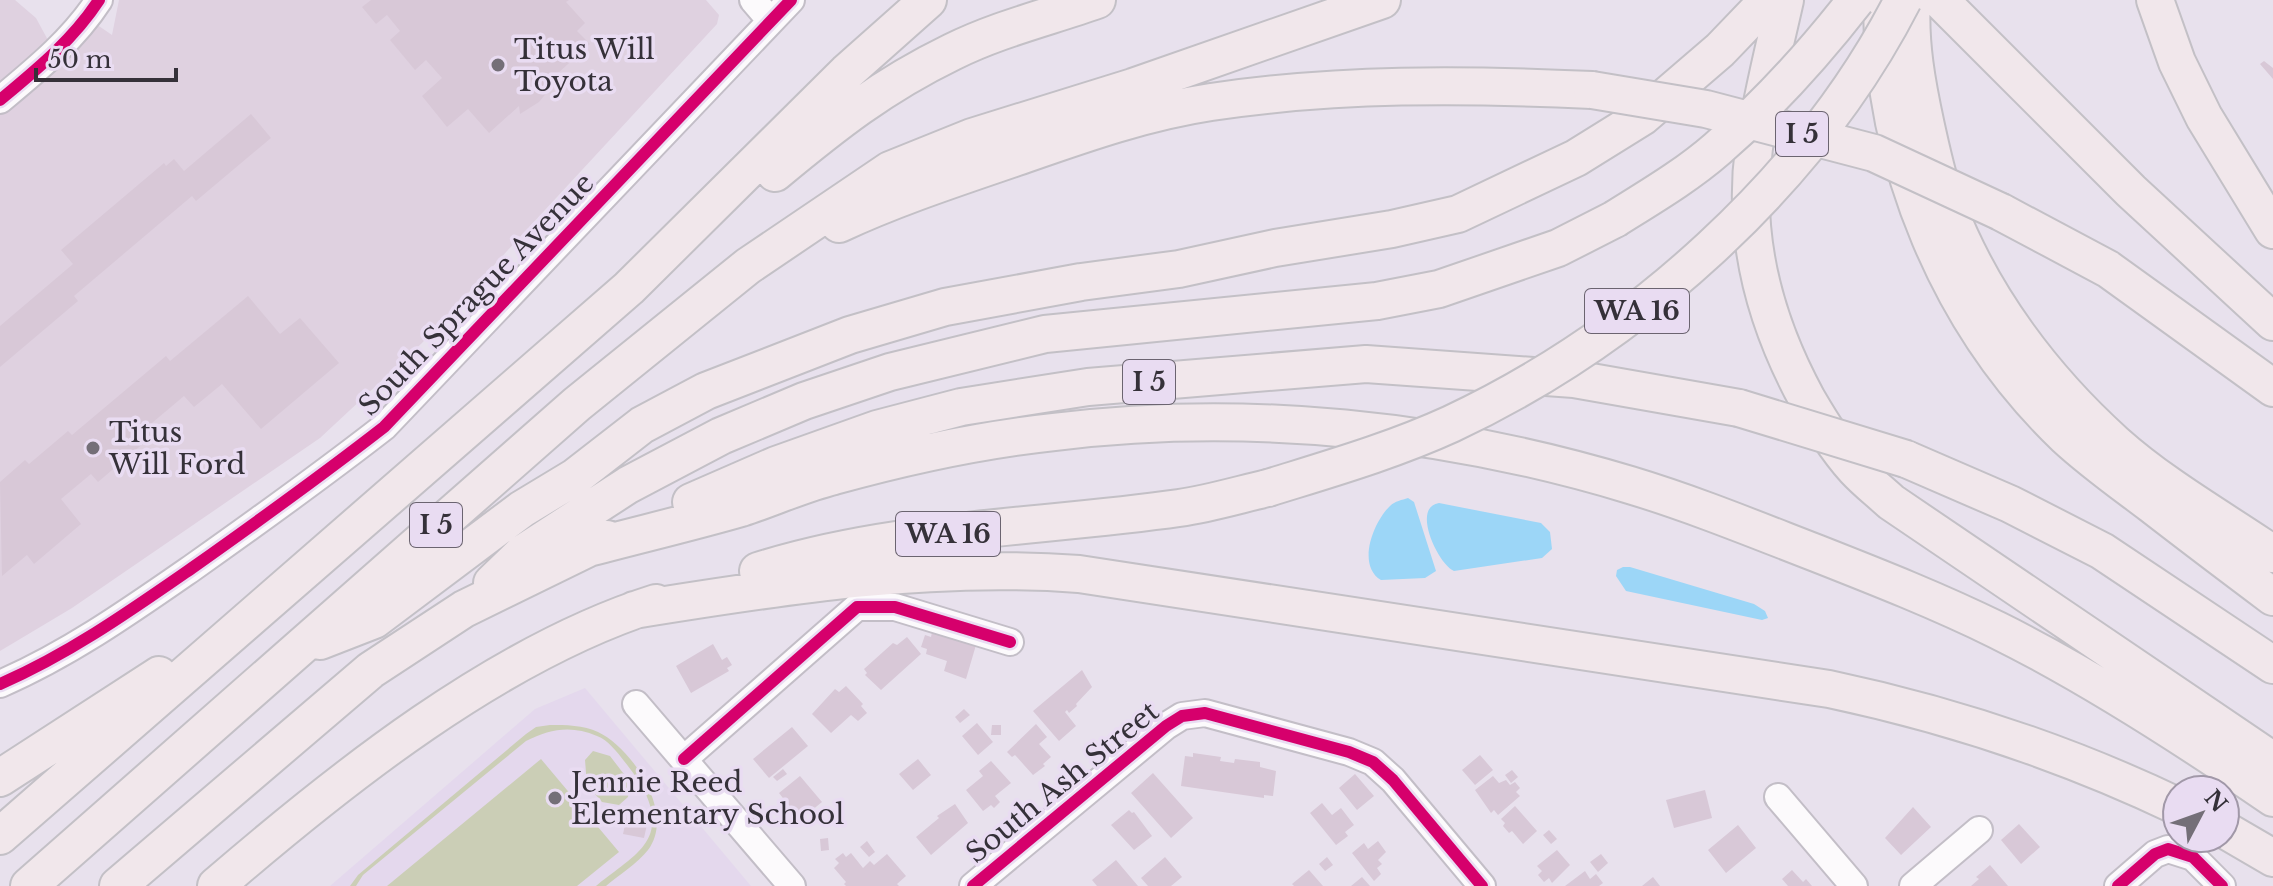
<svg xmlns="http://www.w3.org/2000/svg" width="2273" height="886" font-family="'Libre Baskerville',serif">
  <rect width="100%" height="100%" fill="#e8e1ed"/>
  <path fill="#dfd1e0" d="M0,0h15l21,18 13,24 47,-18 16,11 7,-35h587l13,15 -2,9 -295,319 -102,95 -248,170 -72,43z"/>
  <path fill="#e4d8ed" d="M585,688l166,198h-421l205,-177z"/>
  <path fill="#cbceb6" d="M550,725c15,0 34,0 48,7 34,16 78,81 50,118 -10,13 -29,25 -42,36h-10c14,-12 38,-27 48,-41 21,-28 -2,-62 -20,-84 -7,-9 -16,-21 -27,-25 -26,-11 -47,-7 -71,5l-163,134 -7,11h-6l8,-11 168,-141 10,-7z
    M593,751l17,5 20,26 -2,15 -9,8 -17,-3 -15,-17 -2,-25z
    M541,759l78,93 -42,34h-190z"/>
  <path fill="#9cd6f7" d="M1408,498l6,4 22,69 -11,7 -44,2c-25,-15 -7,-59 9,-74 5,-5 12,-6 18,-8z
    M1439,503l102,20 9,9 2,17 -10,9 -88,13c-16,-7 -43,-64 -15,-68z
    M1623,567h7l124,37 11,7 3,7 -6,2 -136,-29 -10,-15 1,-6z"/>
  <path fill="#d8c8d7" d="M371,0h198l-3,2 19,21 -8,8 13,13 -44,40 7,1 -14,17 -19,12 -1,-8 -30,27 -21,-24 -21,18 -25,-31 20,-18 -16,-18 -11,10 -25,-30 10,-9 -13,-16 -11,9 -14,-17z
    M2264,61l9,7v11l-13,-15z
    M251,114l20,24 -75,63 -4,-5 -118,100 4,5 -78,66v-41l73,-62 -12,-14 103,-87 2,3 8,-7 10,12z
    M248,296l32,38 20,-16 39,45 -78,66 -39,-45 -28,23 -10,-11 -38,32 6,8 -54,46 -7,-8 -30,25 20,25 -47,40 -7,-9 -25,21 -2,-94 25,-22 4,4 39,-33 4,4 94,-79 4,5z
    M932,632l35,11 1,-4 8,6 -10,34 -22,-8 3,-10 -21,-7 1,-5 -6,-2 4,-12 6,2z
    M907,637l14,17 -40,36 -16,-15 2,-2 -3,-4 29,-26 4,2z
    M713,644l9,16 5,-3 5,8 -5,3 2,3 -38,22 -15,-27z
    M1082,670l10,17 -16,17 1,2 -8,7 -2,-3 -2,2 11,14 -17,15 -26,-30z
    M846,686l17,18 -2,2 6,7 -9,8 -7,-6 -20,18 -19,-19 23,-25 4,3z
    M964,709l6,6 -10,8 -5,-6z
    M977,723l16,19 -15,13 -16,-19z
    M1036,724l11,13 -8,7 12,13 -8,7 2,2 -12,9 -18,-20 -3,2 -5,-5z
    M992,725h9v10h-10z
    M792,727l16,19 -39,32 -16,-19z
    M1193,753l28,4 -1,4 14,2 1,-4 25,3v5l16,4 -3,25 -9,-1v3l-83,-12 4,-30 8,1z
    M1480,755l13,15 -18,15 -13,-15z
    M918,759l13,16 -18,15 -14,-16z
    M991,761l20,22 -16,13 5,6 -6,6 -3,-3 -8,6 -17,-21 17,-14 -4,-5z
    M783,769l4,5 -10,7 -4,-4z
    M1512,770l6,7 -7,6 -6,-8z
    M1153,773l40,45 -22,20 -40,-45z
    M1355,774l19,22 -17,14 -18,-22z
    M800,776l22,26 -22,18 -21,-27z
    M1493,776l6,7 7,-3 4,5 5,-3 5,6 -4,4 4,4 -22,19 -4,-5 -3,3 -16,-23z
    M1705,790l7,28 -38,10 -8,-28z
    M1322,803l10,12 9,-7 13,17 -9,7 3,4 -12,9 -26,-32z
    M955,804l13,19 -37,32 -15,-18 23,-19 -2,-2z
    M1515,806l22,25 -14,13 -11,-13 -3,2 -6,-7 2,-3 -4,-4z
    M1913,807l18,20 -30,28 -16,-17z
    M1129,810l3,3 2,-1 18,24 -18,14 -23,-25z
    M627,816l21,4 -4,18 -21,-4z
    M2019,824l21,23 -19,17 -20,-24z
    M1738,825l18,23 -30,25 -18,-23z
    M1549,830l8,9 -6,5 -8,-9z
    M828,838l1,12 -8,1 -1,-12z
    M867,841l8,11 -6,5 -9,-10z
    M1378,841l8,11 -8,8 4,4 -5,4 4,6 -7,7 -22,-28 12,-10 4,6z
    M1557,850l13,15 -18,18 -3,-5 -5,4 -6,-7 4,-4 -5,-5z
    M843,853l3,4 5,-4 12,15 7,-7 4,4 13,-11 19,22 -9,8 2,2h-53l-2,-2 2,-2 -12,-14 5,-5 -4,-4z
    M1601,854l7,9 -10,9 -8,-10z
    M1165,857l17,20 -11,9h-23l-7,-8z
    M1327,857l6,8 -8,6 -6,-7z
    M1116,860l22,26h-41l-5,-6z
    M1990,865l18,21h-37l8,-7 -3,-2z
    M1309,870l14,16h-29l-2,-2z
    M1792,870l11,12 3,-3 6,7h-24l-6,-7z
    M1585,871l5,8 6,-5 7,9 -4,3h-34z
    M1362,877l8,9h-19z
    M1653,877l7,9h-18z"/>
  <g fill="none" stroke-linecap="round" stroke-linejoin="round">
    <defs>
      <path id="minor" d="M753,0l18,21
        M0,100c36,-30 73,-60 99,-100
        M0,684c69,-30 130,-73 192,-116 65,-46 129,-92 192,-141l407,-427
        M636,704l156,182
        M684,759l173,-152h38l115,35
        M1778,797l76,89
        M973,886l193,-160 16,-10 23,-3 144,39 24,10 20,18 89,106
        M1913,886l66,-56
        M2118,886l37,-32 13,-5 25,8 29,29"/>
      <path id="highway" d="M1785,0c-11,49 -24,99 -31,148 -12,89 11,174 53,251 14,24 29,49 48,70 11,12 24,22 36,33l382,259
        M1882,0c-1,162 67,325 184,437 27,25 57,46 86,68 40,31 81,62 121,92
        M1912,0c-3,42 5,85 14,126 6,27 12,56 22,82 35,90 95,170 167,235 47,42 105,75 158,111
        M1940,0l191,191 142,131
        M2155,0l22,62 27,55 69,113
        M775,173c59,-49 107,-87 177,-121 46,-23 97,-35 145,-52
        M2001,212l107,57 165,119
        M839,224c58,-27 120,-47 181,-68 63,-22 125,-44 191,-54 127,-19 253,-18 381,-12
        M1906,459l104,45 92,47 171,114
        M691,502l85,-37 101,-36 84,-22 127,-20 278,-23 208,15 165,29
        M585,549c52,-14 104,-26 156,-41 31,-10 61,-24 93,-32 72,-20 146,-36 220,-44 192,-24 391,-3 576,53 63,19 124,44 186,68 61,24 122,48 181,77 93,46 190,109 276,168
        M758,571c135,-43 281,-43 421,-63 29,-4 59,-13 89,-20
        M492,583l31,-30 105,-68 93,-49 83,-35 86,-29 155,-38 332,-33 62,-12 119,-41 57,-29
        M634,610c148,-24 294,-47 445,-36l750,115c123,26 235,63 348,117
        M320,641l54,-21 148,-111 53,-32 67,-52 64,-34 144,-56 95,-28 136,-25 98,-13 96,-21 117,-19 66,-15 118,-56 66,-41 78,-67 48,-50
        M0,778l159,-103
        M2225,830l48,28
        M0,836l629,-548 218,-216 81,-72
        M29,886l548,-482 171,-138 142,-96 82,-33 161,-50 249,-87
        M118,886l253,-216 93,-61 143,-70
        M216,886c124,-107 282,-233 440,-283"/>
    </defs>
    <use href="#minor" stroke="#c3bec7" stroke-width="30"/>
    <use href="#highway" stroke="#c3c0c6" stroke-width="40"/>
    <use href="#minor" stroke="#fcfafc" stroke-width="26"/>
    <use href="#highway" stroke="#f1e7eb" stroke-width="36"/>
    <defs>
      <path id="highway-bridge" d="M1592,90l114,19 168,44 127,59
        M1615,219c35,-22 71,-43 102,-70 52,-45 97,-95 139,-149
        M1739,408l167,51
        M1268,488c61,-19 124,-37 183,-64 183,-86 359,-242 452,-424"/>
    </defs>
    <use href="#highway-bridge" stroke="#c3c0c6" stroke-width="40" stroke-linecap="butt"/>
    <use href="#highway-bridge" stroke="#f1e7eb" stroke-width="36"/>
    <defs>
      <path id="cycleway" d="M0,100c36,-30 73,-60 99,-100
        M0,684c69,-30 130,-73 192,-116 65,-46 129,-92 192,-141l407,-427
        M684,759l173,-152h38l115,35
        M973,886l193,-160 16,-10 23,-3 144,39 24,10 20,18 89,106
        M2118,886l37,-32 13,-5 25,8 29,29"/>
    </defs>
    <use href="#cycleway" stroke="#e9dcf2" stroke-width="17"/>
    <use href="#cycleway" stroke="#d6006c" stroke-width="12"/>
  </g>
  <g fill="#746f78" stroke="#e9dcf2" stroke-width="3">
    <circle cx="498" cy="65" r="8"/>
    <circle cx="93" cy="448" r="8"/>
    <circle cx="555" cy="798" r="8"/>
  </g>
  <g text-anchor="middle" stroke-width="7" stroke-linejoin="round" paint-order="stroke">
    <g fill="#e9dcf2" stroke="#6b6470" stroke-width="2">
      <rect x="1776" y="112" width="52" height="44" rx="6"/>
      <rect x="1585" y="289" width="104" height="44" rx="6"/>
      <rect x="1123" y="360" width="52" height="44" rx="6"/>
      <rect x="410" y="503" width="52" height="44" rx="6"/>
      <rect x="896" y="512" width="104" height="44" rx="6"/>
    </g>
    <g font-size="26" font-weight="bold" fill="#353139">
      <text x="1802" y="143">I 5</text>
      <text x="1637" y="320">WA 16</text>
      <text x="1149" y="391">I 5</text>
      <text x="436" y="534">I 5</text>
      <text x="948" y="543">WA 16</text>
    </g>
    <g font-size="28" fill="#353139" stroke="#e9dcf2" text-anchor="start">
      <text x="514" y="59">Titus Will<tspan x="514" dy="32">Toyota</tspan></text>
      <text x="109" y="442">Titus<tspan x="109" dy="32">Will Ford</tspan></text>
      <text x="571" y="792">Jennie Reed<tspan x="571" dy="32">Elementary School</tspan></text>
    </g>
    <g font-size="28" fill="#353139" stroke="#e9dcf2">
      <text transform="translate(476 294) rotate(-46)" y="10">South Sprague Avenue</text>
      <text transform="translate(1062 782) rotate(-39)" y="10">South Ash Street</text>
    </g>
  </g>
  <g transform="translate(2201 814) rotate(49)"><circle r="38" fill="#e9dcf2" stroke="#a198a8" stroke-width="2"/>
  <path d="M0-6L14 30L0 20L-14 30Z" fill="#746f78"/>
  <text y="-12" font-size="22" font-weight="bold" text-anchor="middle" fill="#353139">N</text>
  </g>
  <path d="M36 68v12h140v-12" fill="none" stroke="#353139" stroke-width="4"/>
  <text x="48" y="68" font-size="24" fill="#353139" stroke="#e9dcf2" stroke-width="6" paint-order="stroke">50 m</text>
</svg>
